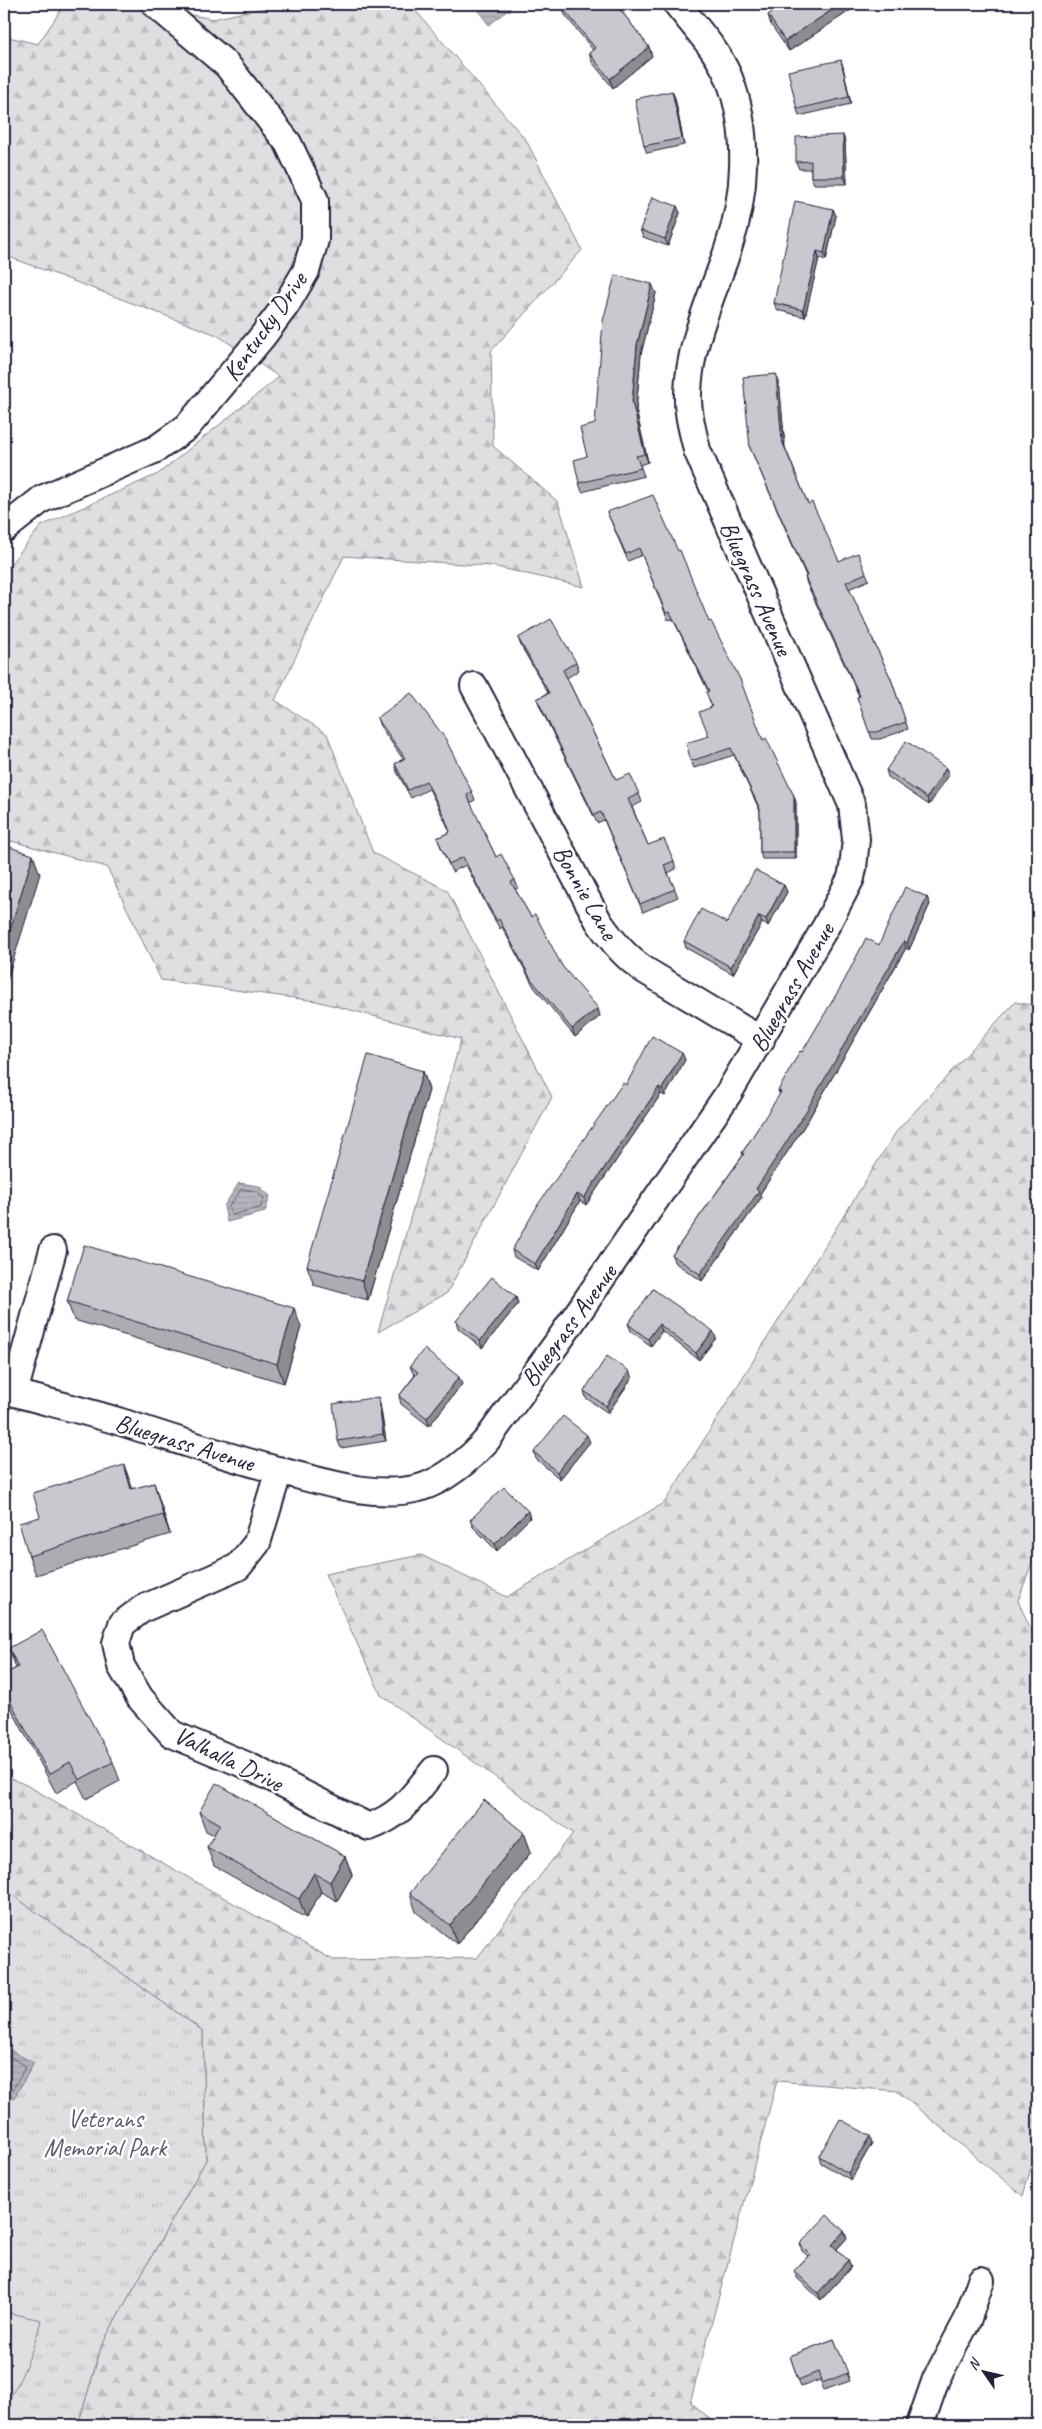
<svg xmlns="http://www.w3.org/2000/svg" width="1042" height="2429" font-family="Caveat,sans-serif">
  <defs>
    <pattern id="forest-firs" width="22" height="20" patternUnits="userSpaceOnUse" patternTransform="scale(1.25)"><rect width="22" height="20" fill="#dfdfe2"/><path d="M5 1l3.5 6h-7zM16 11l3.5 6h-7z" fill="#bfbfc3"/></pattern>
    <pattern id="park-tufts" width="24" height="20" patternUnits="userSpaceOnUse" patternTransform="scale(1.25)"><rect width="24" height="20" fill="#dfdfe2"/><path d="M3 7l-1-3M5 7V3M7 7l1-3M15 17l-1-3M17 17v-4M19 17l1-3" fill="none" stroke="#bfbfc3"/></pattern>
    <pattern id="water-rules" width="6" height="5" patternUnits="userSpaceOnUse" patternTransform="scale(1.25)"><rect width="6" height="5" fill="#b4b4bc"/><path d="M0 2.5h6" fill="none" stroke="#9a9aa2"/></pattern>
  </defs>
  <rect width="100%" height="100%" fill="#fff"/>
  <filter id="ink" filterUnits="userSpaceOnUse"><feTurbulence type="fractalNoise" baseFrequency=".02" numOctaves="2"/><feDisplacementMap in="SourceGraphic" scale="10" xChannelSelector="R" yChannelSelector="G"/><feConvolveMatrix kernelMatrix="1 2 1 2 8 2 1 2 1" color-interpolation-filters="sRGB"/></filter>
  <g filter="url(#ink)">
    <path fill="url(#forest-firs)" stroke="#80808e" d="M65,4h68l80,15 68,-15h129l116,136 56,110 -91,101 2,95 65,56 26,85 -92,-21 -148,-10 -69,144 52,34 46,119 74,37 105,207 -105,196 -69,39 83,-293 -145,-38 -155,-21 -54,-113 -103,-28v-267l37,-46 117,-52 121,-97 -62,-42 -213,-80v-219l34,8z
      M1015,1002l23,4v540l-20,55 20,44v497l-15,54 -126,-105 -120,-10 -87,322 29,22h-641l24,-81 104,-184 -3,-129 -199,-142v-114l24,11 305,174 144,-2 96,-125 -192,-138 -56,-121 96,-19 86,42 158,-95 231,-370z"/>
    <path fill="url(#park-tufts)" stroke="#80808e" d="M4,1889l199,142 3,129 -104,184 -24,81h-74z"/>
    <path fill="#dfdfe2" stroke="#80808e" d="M4,2312l37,8c-8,33 -20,60 -37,88z"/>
    <path fill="url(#water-rules)" stroke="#7a7a88" d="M487,4h29l-27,21 -11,-14z
      M239,1183l20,3 11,10 -5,16 -38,10 -3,-16z
      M4,2047l30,16 -20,35 -10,-6z"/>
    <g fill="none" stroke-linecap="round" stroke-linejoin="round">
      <path stroke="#5c5c6f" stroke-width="1" d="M242,1189l14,2 8,7 -3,9 -29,8 -3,-8z
        M4,2053l22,13 -13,23 -9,-1"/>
      <defs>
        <path id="minor" d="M4,529l38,-30 114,-50 31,-22 75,-90 24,-32 20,-34 9,-31v-40l-27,-57 -61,-78 -72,-61
          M474,686l125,236c14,20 27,36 47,49l115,69
          M4,1390c39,11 78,20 117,32 53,17 106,35 160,49 44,11 92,28 138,17 25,-7 51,-29 68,-48l73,-101 168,-245 98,-168 25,-48 2,-10 3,-29 -4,-34 -155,-355c-4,-18 -10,-37 -9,-56 1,-51 24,-97 40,-145 18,-53 22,-117 1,-171 -11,-27 -34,-51 -52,-74
          M14,1393l39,-143
          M279,1470l-22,73 -19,24 -96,42 -20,15 -6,19 5,23 19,32 32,36 76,32 121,61c34,-13 43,-30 65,-57
          M920,2425l16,-46 31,-58 14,-41"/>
      </defs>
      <use href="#minor" stroke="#22223b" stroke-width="30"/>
      <use href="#minor" stroke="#fff" stroke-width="26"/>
    </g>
    <path fill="#acacb2" stroke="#22223b" d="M562,4h54l33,43 3,9 -39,32 -21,-26 -3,-9 4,-3 -28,-35 -3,-8 1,-2z
      M784,4h76l-71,47 -18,-26 -3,-10z
      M841,60l2,7 8,37 -52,12 -2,-7z
      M672,91l3,7 9,47 -37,8 -3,-7z
      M843,135l2,7 2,42h-33l-3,-7v-8h-12l-3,-7z
      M677,206l3,7 -12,33 -25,-9 -3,-7z
      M833,209l3,7 -10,44 -7,-2 -14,59 -28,-7 -3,-7z
      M656,293l-15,61 -5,56 12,52 -8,3 4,11 -62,16 -3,-9 8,-27 8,-32z
      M779,381l6,66 23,57 31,57 27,12 3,7 -20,9 42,90 17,50 -28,10h-8l-15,-42 2,-1 -52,-112 -2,-7 1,-1 -56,-128z
      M607,512l102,110 54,118 31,56 2,7v56h-34l-2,-7v-41l-26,-56 -40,13 -3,-7 18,-25 3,-29 -4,-16 -35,-72 -5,1 -26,-65 -14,6z
      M518,638l58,24 3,8 -12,8 49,102 23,14 3,8 -10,5 16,38 26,16 2,8 -8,4 10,24 -35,15 -39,-92 -7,3 -57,-116 -3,-8 11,-6 -27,-47z
      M377,718l95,74 3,8 -5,3 26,54 19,23 3,8 -3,1 16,28 31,49 38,50 -25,21 -41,-50 -32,-60 -2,2 -11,-19 -23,-45 -14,7 -15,-34 13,-6 -3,-7 -18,-36 -18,9 -14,-26 -2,-8 8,-5 -23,-33z
      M886,770l63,5 -20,30 -41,-28z
      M784,885l3,7 -19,34 -6,-3 -29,51 -47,-26 -2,-7 43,-18z
      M930,904l-21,46 -3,-2 -98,172 -48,74 1,4 -59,83 -28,-19 -2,-7 71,-100 -1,-2 38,-58 -2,-4 24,-39 77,-107z
      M682,1053l3,7 -20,36 -4,-2 -75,111 -6,-4 -42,70 -24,-14 -2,-7 114,-165z
      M423,1071l6,19 -61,210 -54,-15 -7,-19z
      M653,1289l63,49 -17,22 -37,-29 -11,15 -20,-15 -3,-7z
      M516,1297l2,7 -36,44 -24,-20 -2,-7z
      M67,1301l234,26 -17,56 -210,-63z
      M410,1366l52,18 -33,42 -28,-22 -2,-8 16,-21 -2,-2z
      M632,1378l-24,35 -22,-15 -2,-7z
      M378,1397l2,7 6,37 -45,7 -3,-7z
      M590,1442l-30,37 -24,-20 -2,-7z
      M154,1483l6,19 10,32 -134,41 -7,-19 11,-39z
      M530,1518l-33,33 -24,-24 -3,-7z
      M9,1648l104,114 7,19 -34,18 -9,-18 -21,12 -52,-98v-20l12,-7z
      M199,1812l146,44 7,19 -15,26 -16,-9 -15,26 -92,-52 -7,-19 7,-12 -8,-4z
      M524,1833l7,19 -74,92 -41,-32 -6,-19z
      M872,2143l-21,37 -30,-17 -2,-7z
      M844,2231l3,7 -10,11 14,18 -30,33 -24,-22 -3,-7 14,-15 -6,-5 -2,-7z
      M834,2339l16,42 -26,9 -4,-10 -19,7 -11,-31z"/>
    <path fill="#8c8c91" stroke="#22223b" d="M841,4h19l-71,47 -4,-10z
      M649,47l3,9 -39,32 -3,-9z
      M841,60l2,7 8,37 -2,-7z
      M672,91l3,7 9,47 -2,-7z
      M843,135l2,7 2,42 -3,-7z
      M677,206l3,7 -12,33 -3,-7z
      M833,209l3,7 -10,44 -2,-7z
      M817,251l2,7 -14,59 -2,-7z
      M652,284l4,9 -15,61 -5,56 12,52 -3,-8 -13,-52 5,-57z
      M776,374l3,7 6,68 -3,-8z
      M946,768l3,7 -20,30 -2,-7z
      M794,796l2,7v56l-2,-7z
      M33,855l7,19 -36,116v-41z
      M784,885l3,7 -19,34 -2,-7z
      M927,897l3,7 -21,46 -2,-7z
      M759,916l3,7 -29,51 -2,-7z
      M904,941l2,7 -98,172 -48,74 1,4 -59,83 -2,-7 56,-85z
      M598,1008l2,8 -25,21 -3,-8z
      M682,1053l3,7 -20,36 -3,-7z
      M423,1071l6,19 -61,210 -6,-19z
      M659,1087l2,7 -75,111 -2,-7z
      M577,1194l3,7 -42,70 -3,-7z
      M516,1297l2,7 -36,44 -2,-7z
      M294,1308l7,19 -17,56 -7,-19z
      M659,1324l3,7 -11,15 -3,-7z
      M713,1331l3,7 -17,22 -3,-7z
      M629,1371l3,7 -24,35 -2,-7z
      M459,1377l3,7 -33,42 -2,-8z
      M378,1397l2,7 6,37 -3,-7z
      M587,1435l3,7 -30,37 -3,-7z
      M124,1465l7,19 7,24 -7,-19z
      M154,1483l6,19 10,32 -7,-19z
      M528,1511l2,7 -33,33 -2,-7z
      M524,1833l7,19 -74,92 -7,-19z
      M345,1856l7,19 -15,26 -7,-19z
      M314,1873l7,19 -15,26 -7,-19z
      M870,2136l2,7 -21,37 -3,-7z
      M844,2231l3,7 -13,14 -2,-7z
      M848,2260l3,7 -30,33 -3,-7z"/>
    <path fill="#c8c8cf" stroke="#22223b" d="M565,4h51l33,43 -39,32 -21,-26 6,-5 -33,-41z
      M784,4h57l-56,37 -17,-26z
      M841,60l8,37 -52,12 -9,-38z
      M672,91l10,47 -38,8 -9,-47z
      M843,135l1,42h-33v-16l-15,1v-25z
      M652,197l25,9 -12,33 -25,-9z
      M795,201l38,8 -9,44 -7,-2 -14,59 -29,-7z
      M615,275l37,9 -15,61 -5,57 13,52 -9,2 5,12 -62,15 -5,-23 13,-4 -7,-28 15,-4 8,-103z
      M1038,287v6l-3,-3z
      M776,374l6,67 26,63 4,-2 27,59 19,-8 8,20 -20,9 45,97 15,43 -29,10h-8l-12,-35 3,-1 -55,-119 2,-1 -57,-128 -7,-71z
      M653,495l25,56 2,-1 29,72 2,-1 29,58 23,61 3,-2 28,58v56h-34v-43l-29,-61 -40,13 -5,-18 23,-7 -10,-24 13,-5 -6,-15 3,-1 -39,-79 -4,1 -27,-65 -13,6 -19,-42z
      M551,619l25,43 -13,8 53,110 14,-6 9,20 -11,5 20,46 16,-6 10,22 -10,4 11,24 -35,15 -39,-92 -7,3 -57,-116 12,-6 -31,-55z
      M411,693l34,45 27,54 -5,3 29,62 5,-3 14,26 -4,2 20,35 4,-3 27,52 36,42 -26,21 -41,-50 -32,-60 -2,2 -11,-19 -23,-45 -14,7 -12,-26 13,-6 -5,-14 -19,-37 -18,9 -13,-26 10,-6 -28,-40z
      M906,741l40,27 -19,30 -41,-28z
      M4,845l29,10 -29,94z
      M755,870l29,15 -18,34 -7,-3 -28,51 -47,-26 17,-32 26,14z
      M905,887l22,10 -20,46 -3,-2 -99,172 -49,76 3,2 -59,83 -28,-19 72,-101 -2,-1 39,-61 -3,-1 22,-40 2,1 41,-69 23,-45 13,7z
      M652,1036l30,17 -20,36 -3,-2 -75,111 -7,-4 -42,70 -23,-14 27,-47 84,-120 3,2z
      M368,1055l55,16 -61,210 -55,-15z
      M84,1245l210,63 -17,56 -210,-63z
      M492,1277l24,20 -36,44 -24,-20z
      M653,1289l60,42 -17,22 -37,-29 -11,15 -20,-15z
      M424,1349l35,28 -32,41 -28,-22 19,-24 -8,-6z
      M607,1356l22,15 -23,35 -22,-15z
      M378,1397l5,37 -45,7 -5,-37z
      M563,1416l24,19 -30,37 -23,-20z
      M124,1465l7,24 23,-6 9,32 -134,41 -10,-33 21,-6 -7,-24z
      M504,1487l24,24 -33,33 -25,-24z
      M42,1630l71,132 -34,18 -9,-18 -21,12 -45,-85v-14l14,-8 -9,-19z
      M216,1783l129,73 -15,26 -16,-9 -15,26 -92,-52 13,-23 -21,-12z
      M484,1800l40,33 -74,92 -40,-32z
      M840,2119l30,17 -22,37 -29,-17z
      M827,2215l17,16 -12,14 16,15 -30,33 -24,-22 16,-17 -10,-10z
      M834,2339l14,34 -26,10 -4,-11 -20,8 -8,-24z
      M1038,2402v23h-10z"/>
  </g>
  <g text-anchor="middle" stroke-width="5" stroke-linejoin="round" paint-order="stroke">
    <g font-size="25" fill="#22223b" stroke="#fff">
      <text transform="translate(264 326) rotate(-55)" y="9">Kentucky Drive</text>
      <text transform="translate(757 588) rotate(66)" y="9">Bluegrass Avenue</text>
      <text transform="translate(586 892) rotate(60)" y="9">Bonnie Lane</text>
      <text transform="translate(791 987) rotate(-60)" y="9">Bluegrass Avenue</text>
      <text transform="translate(568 1325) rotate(-54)" y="9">Bluegrass Avenue</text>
      <text transform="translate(185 1442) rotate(17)" y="9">Bluegrass Avenue</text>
      <text transform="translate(229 1758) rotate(26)" y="9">Valhalla Drive</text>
    </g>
    <g font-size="25" fill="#5b5b6d" stroke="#fff">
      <text x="105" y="2127">Veterans<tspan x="105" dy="29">Memorial Park</tspan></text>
    </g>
  </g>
  <rect width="1042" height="2429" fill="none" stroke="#fff" stroke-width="20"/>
  <rect x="10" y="10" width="1022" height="2409" fill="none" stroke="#22223b" stroke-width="2" filter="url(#ink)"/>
  <g transform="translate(984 2372) rotate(304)" stroke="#ffffff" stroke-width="4" paint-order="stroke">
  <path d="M0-4L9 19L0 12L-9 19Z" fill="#22223b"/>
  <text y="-8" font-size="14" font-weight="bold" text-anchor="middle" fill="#22223b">N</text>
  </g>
</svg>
